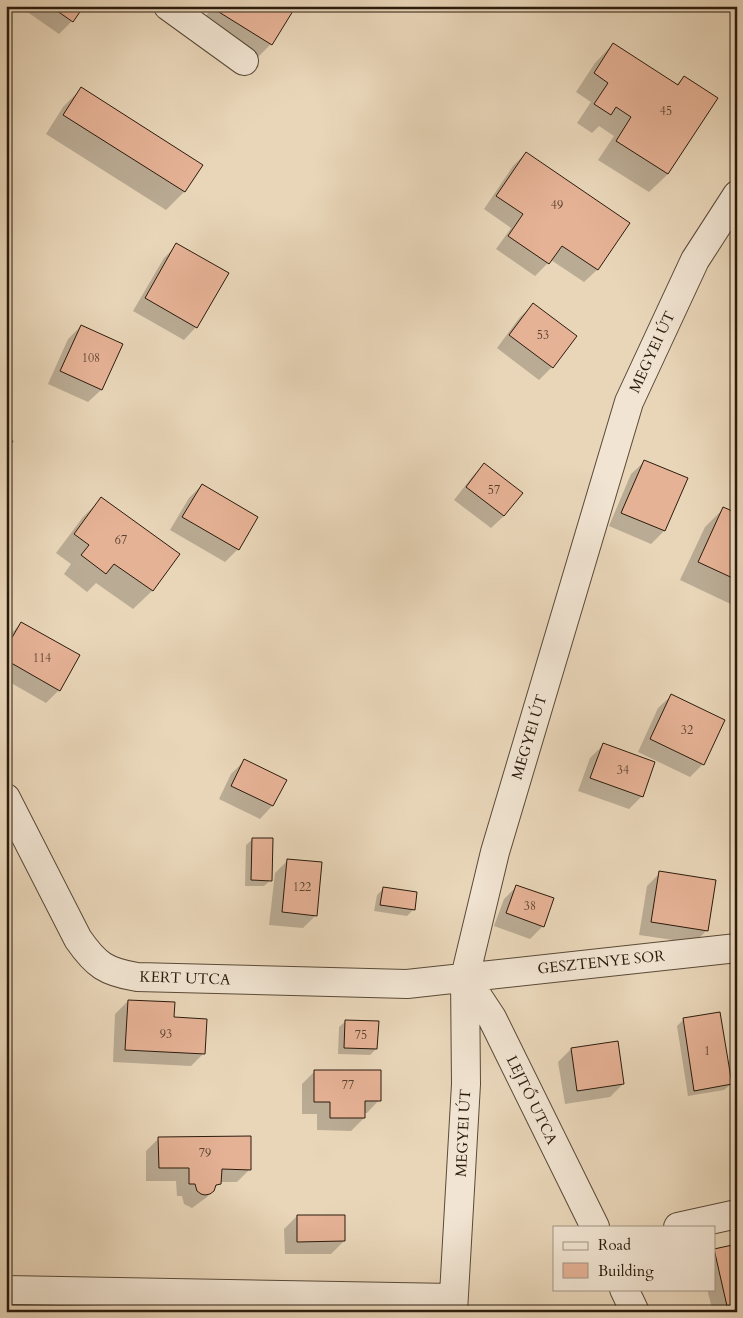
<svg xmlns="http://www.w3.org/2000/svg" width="743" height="1318" font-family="Cardo,serif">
  <rect width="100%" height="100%" fill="#e9d6b9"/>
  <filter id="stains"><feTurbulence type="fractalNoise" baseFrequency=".004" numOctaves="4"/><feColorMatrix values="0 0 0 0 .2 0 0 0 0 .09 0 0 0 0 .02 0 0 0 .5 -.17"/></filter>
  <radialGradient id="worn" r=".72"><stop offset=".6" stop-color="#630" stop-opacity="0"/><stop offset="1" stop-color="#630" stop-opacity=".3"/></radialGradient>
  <path fill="#0003" d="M25,6h57l-10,15 -13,13 -36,-25z
    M212,6h83l-24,38 -13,13 -56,-34z
    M613,44l63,41 8,-8 32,21 -48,76 -19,18 -51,-32 16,-24 -15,-10 -7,7 -15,-10 14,-21 -15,-10 19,-29z
    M82,88l119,77 -17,27 -18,18 -120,-76 17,-27z
    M526,153l103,70 -32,47 -13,12 -33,-22 -16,16 -39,-27 15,-21 -27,-19 29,-43z
    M177,245l19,82 -12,13 -51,-29 31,-53z
    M533,305l19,62 -13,13 -42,-32 23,-31z
    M81,326l40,19 -20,45 -13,12 -40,-18 20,-45z
    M644,462l42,17 -22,52 -13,13 -42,-18 22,-52z
    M484,464l37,29 -17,23 -13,12 -37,-28 18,-23z
    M202,485l36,64 -13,13 -55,-32 19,-32z
    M101,499l78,55 -27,37 -19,18 -37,-26 -9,9 -23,-18 7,-10 -15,-11 27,-36z
    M724,508l13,7v92l-57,-27 25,-53z
    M21,623l38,67 -13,13 -40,-23v-41z
    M671,696l32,68 -13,13 -52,-25 20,-44z
    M603,745l39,51 -13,13 -51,-18 12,-33z
    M244,761l41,20 -13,25 -12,13 -41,-20 12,-25z
    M253,839l18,41 -7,6h-19l1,-41z
    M287,861l29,54 -13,13 -34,-3 6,-52z
    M660,873l47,57 -13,13 -55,-8 8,-49z
    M517,886l26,40 -13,13 -36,-13 10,-27z
    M383,889l33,4 -3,17 -6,6 -33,-5 3,-16z
    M128,1001l45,17 31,35 -13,13 -78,-4 2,-48z
    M683,1020l48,64 -7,6 -36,6 -11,-70z
    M346,1021l30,28 -6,6 -32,-1 1,-27z
    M571,1049l52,35 -13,13 -45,7 -7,-42z
    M315,1071l64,29 -12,13h-3v5l-13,13 -34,-1v-16h-15v-30z
    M159,1138l91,31 -13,13h-17l-13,15 -15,11 -8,-4 -2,-8h-5l-1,-15h-30v-30z
    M297,1216l47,25 -13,13h-46l-1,-25z
    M737,1245v67h-24l-6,-23h7v-39z"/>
  <path fill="#e6b296" stroke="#2b1b0c" d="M50,6h34l-11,16z
    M216,6h80l-24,39 -58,-36z
    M613,43l65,42 6,-9 34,22 -50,76 -52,-33 15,-24 -15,-10 -5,8 -17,-11 14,-21 -14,-10z
    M81,87l122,78 -18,27 -122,-77z
    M526,152l104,71 -32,47 -36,-24 -13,18 -41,-28 15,-22 -27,-18z
    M176,243l53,30 -32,55 -52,-30z
    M533,303l44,33 -24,32 -44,-33z
    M81,325l42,19 -21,46 -42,-19z
    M6,438l7,3 -7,13z
    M644,460l44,18 -23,53 -44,-18z
    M484,463l39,30 -19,23 -38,-29z
    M202,484l56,33 -19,33 -57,-33z
    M101,497l79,57 -27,37 -39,-27 -8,10 -25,-19 8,-10 -15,-11z
    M723,507l14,6v67l-39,-18z
    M21,622l59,33 -20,36 -54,-31v-12z
    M671,694l54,26 -21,45 -54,-26z
    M603,743l52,19 -12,35 -53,-19z
    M244,759l43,21 -14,26 -42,-20z
    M252,838h21l-1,43 -21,-1z
    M287,859l35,3 -5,54 -35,-4z
    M659,871l57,9 -8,51 -57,-9z
    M516,885l38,13 -10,29 -38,-14z
    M383,887l34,5 -2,18 -35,-5z
    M128,1000l47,2 -1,15 33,2 -2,35 -80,-4z
    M720,1012l12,72 -38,7 -11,-73z
    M345,1020l34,1 -2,28 -33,-1z
    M618,1041l6,43 -47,7 -6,-43z
    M314,1070h67v31h-16v17h-35v-16h-16z
    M251,1136v34l-29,-1 -1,15 -5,1 -2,6 -4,3 -5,1 -4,-1 -4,-3 -2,-7h-6v-16h-30l-1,-31z
    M297,1215h48v26l-48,1z
    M737,1244v59l-10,3 -13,-57z"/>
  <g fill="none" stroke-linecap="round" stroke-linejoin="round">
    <defs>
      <path id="minor" d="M168,6l76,55
        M6,798l72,141c18,26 28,33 59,38l270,7 330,-36
        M465,977l27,41 103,209
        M678,1227l59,-13
        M624,1289l11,23
        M6,1290l447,8
        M453,1312l13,-228 -1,-107 30,-125 134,-450 66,-142 42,-65"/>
    </defs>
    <use href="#minor" stroke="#5a4a37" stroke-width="30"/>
    <use href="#minor" stroke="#f1e4d2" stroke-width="28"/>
  </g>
  <g text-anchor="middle" stroke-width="5" stroke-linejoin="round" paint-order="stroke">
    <g font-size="12" fill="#5a412e">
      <text x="666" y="115">45</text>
      <text x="557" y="209">49</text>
      <text x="543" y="339">53</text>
      <text x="91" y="362">108</text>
      <text x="494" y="494">57</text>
      <text x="121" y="544">67</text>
      <text x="42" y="662">114</text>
      <text x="687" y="734">32</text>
      <text x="623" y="774">34</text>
      <text x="302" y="891">122</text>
      <text x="530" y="910">38</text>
      <text x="166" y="1038">93</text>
      <text x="361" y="1039">75</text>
      <text x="707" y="1055">1</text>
      <text x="348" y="1089">77</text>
      <text x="205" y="1157">79</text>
    </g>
    <g font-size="15" fill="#2b1b0c" stroke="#f1e4d2">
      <text transform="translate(652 352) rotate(-65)" y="5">MEGYEI ÚT</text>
      <text transform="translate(529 737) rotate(-73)" y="5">MEGYEI ÚT</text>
      <text transform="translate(601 962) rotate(-6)" y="5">GESZTENYE SOR</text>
      <text transform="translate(185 978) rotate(2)" y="5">KERT UTCA</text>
      <text transform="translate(532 1100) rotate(64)" y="5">LEJTŐ UTCA</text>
      <text transform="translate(463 1133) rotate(-87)" y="5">MEGYEI ÚT</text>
    </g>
  </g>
  <rect width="743" height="1318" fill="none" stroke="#e9d6b9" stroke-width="25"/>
  <rect x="8" y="8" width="728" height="1303" fill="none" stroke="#2b1b0c" stroke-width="2.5"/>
  <rect x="12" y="12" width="718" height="1293" fill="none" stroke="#2b1b0c"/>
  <rect x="553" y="1226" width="162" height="65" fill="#f1e4d2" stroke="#a29483"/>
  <rect x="563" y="1242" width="25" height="8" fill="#f1e4d2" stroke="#a29483"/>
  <text x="598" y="1250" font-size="15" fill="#2b1b0c">Road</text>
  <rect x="563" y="1263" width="25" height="15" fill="#e6b296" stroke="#a29483"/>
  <text x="598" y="1276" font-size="15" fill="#2b1b0c">Building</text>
  <rect width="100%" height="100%" filter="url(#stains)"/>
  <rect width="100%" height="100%" fill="url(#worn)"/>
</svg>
